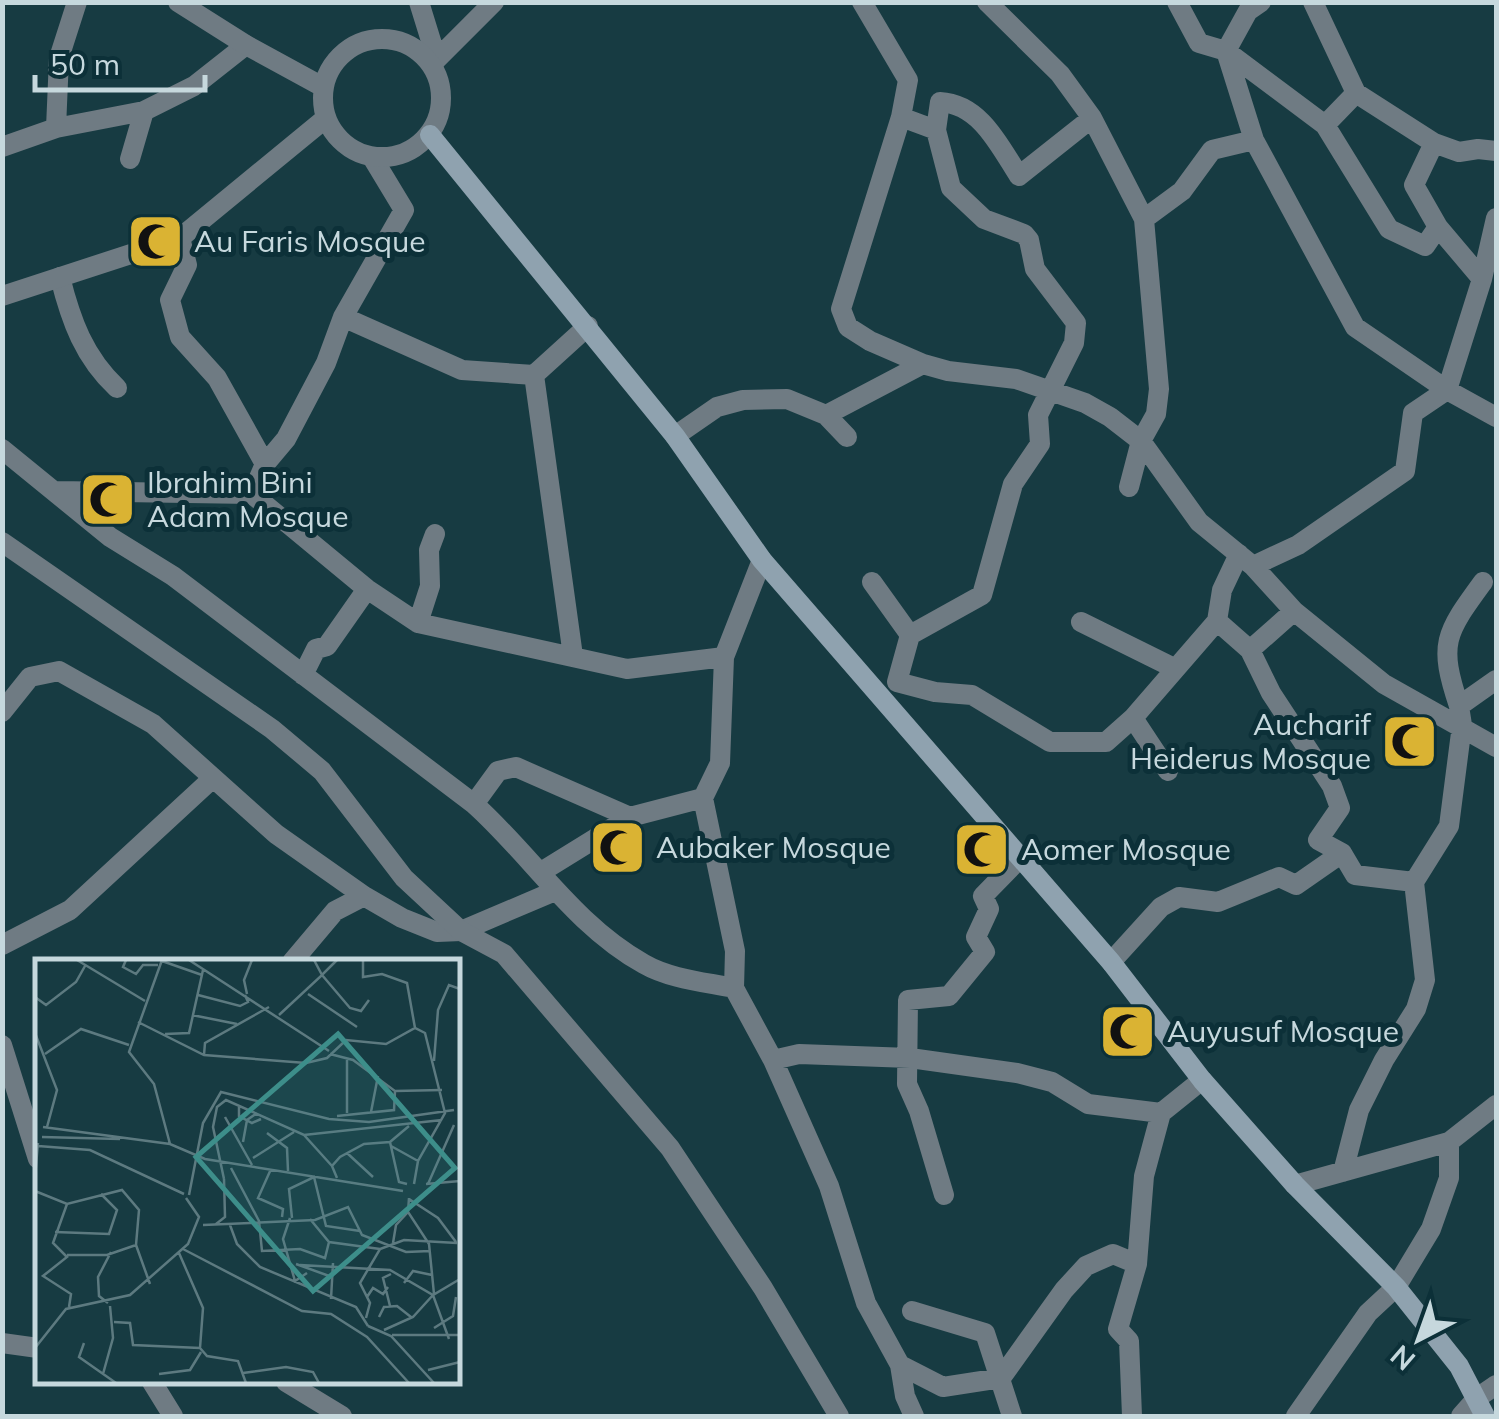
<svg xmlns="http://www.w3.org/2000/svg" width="1499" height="1419" font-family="Mulish,sans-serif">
  <rect width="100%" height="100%" fill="#173b42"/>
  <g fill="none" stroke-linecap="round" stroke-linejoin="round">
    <path stroke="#6f7b83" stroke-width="20" d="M419,2l17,55
      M862,2l46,78 -7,37 -60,192 7,18 22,14 53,23 25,7 68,8 69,24 25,14 31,24 58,81 54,44 41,45 90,73 112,63
      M987,2l73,72 32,44 52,101 15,170 -3,25 -15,27 -12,46
      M1177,2l22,41 27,8 99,74 64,104 36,17 13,-19
      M1313,2l43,91 78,50 -20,42 24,42 44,52
      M432,64l62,-62
      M901,117l35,13 15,58 33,31 40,15 5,6 6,29 41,54 -2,20 -36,72 2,29 -27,40 -31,111 -72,40 -13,47 38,10 37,3 78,47h56l27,-24 84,-97 5,-31 17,-36
      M1325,125l31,-32
      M56,128l3,-70 18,-56
      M936,130l4,-28c40,2 59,43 79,74l73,-58
      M1254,140l-28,-89 22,-40 13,-9
      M1434,143l25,9 19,-3 18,2
      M2,147l54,-19 88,-17 50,-25 52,-41
      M130,159l14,-48
      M1144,219l38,-28 30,-41 42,-10 101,187 92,63 49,27
      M180,238l7,27 -17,35 10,37 37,41 48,86
      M60,277c11,44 24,80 57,111
      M343,317l119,53 72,5 54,-49
      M534,375l39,281
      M826,415l97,-51
      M675,436l42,-29 26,-7 44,-1 39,16 21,22
      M2,449l108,88 63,39 301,228c58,52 100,121 170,160 26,15 61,18 90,24l39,72 56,126 37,117 34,62 5,31 9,20
      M56,491l196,3 115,95 51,34 209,46 97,-12 38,-97
      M252,494l13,-30 21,-25 40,-76 17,-46 61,-107 -32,-53
      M1253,566l45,-21 107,-74 8,-58 34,-23 35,-111 14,-61
      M872,582l38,53
      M1217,621l33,29
      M1081,622l93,46
      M418,623l12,-37 -1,-36 6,-16
      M724,657l-4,106 -17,35 32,153 -1,37
      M303,675l13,-26 11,-3 40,-57
      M1459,706c-21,-63 -14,-72 24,-124
      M2,712l28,-35 29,-6 94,53 123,110 88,62 38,22 35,14 24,-1 94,-40
      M1133,718l35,53
      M474,804l24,-33 18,-4 114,50 73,-19
      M1342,853l13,22 59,7
      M541,872l89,-55
      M2,945l68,-35 143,-132
      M292,962l43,-51 29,-15
      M1111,962l50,-55 18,-10 39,5 61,-25 17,8 46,-32 -24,-13 22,-32 -8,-22 -61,-93 -21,-43 44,-39
      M2,1045l36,114
      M773,1060l26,-6 111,4 107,15 35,9 36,22 73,9
      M1343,1172l16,-62 25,-50 32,-51 9,-29 -11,-98 35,-56 13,-101 -3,-19 37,-26
      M1295,1185l154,-43 47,-37
      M944,1195l-25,-84 -12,-27 1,-84 41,-4 36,-44 -9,-15 13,-28 -6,-13 38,-39
      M912,1311l73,22 27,83
      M900,1365l43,22 58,-9 63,-88 22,-24 27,-12 24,10
      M286,1382l56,34
      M1132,1416l-3,-75 -11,-12 19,-65 7,-88 17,-63 41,-33
      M1296,1416l72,-103 28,-26 35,-58 18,-51v-36"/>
    <path stroke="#6f7b83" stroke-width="20" d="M178,2l68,43 77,42
      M323 98a59 59 0 1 1 118 0a59 59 0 1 1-118 0Z
      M2,296l178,-58 146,-120
      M2,542l270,187 50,42 82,107 57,53 43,23 166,194 93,140 76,128
      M2,1343l36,5
      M152,1382l21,34
      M1461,1416l16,-18 19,-13"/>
    <path stroke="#8fa2af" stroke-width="20" d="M430,135l245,301 87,124 349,402 91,118 93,105 101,102 63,79 26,50"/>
  </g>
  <defs>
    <symbol id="mosque-square" viewBox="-11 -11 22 22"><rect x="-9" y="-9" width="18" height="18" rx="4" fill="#dab333" stroke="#0c3038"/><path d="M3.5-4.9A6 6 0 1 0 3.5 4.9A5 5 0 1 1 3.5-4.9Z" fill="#111"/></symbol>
  </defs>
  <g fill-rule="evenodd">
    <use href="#mosque-square" x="124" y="210" width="63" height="63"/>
    <use href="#mosque-square" x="76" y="468" width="63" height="63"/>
    <use href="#mosque-square" x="1378" y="710" width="63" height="63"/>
    <use href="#mosque-square" x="586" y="816" width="63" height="63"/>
    <use href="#mosque-square" x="950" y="818" width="63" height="63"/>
    <use href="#mosque-square" x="1096" y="1000" width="63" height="63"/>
  </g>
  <g text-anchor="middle" stroke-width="10" stroke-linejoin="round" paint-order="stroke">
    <g font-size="30" fill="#c6d8dd" stroke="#0c3038" text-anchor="start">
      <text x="194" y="252">Au Faris Mosque</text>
      <text x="147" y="493">Ibrahim Bini<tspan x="147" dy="34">Adam Mosque</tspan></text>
      <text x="1371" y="735" text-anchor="end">Aucharif<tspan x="1371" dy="34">Heiderus Mosque</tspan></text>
      <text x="656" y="858">Aubaker Mosque</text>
      <text x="1021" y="860">Aomer Mosque</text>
      <text x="1167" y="1042">Auyusuf Mosque</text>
    </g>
  </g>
  <g transform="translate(35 959)">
    <rect width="425" height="425" fill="#173b42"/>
    <path fill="none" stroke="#5d7a80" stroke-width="2.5" d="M42,1l68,41M91,1l-3,7 13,7 7,-9h15M127,1l-33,92 25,32 16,60M154,1l140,91M279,1l8,15 15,-15M328,1v17l19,-3 25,9 8,45M127,2l40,14M212,35l-3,-14 8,-20M273,35l49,33M163,36l42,11 8,-4 -3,-7M0,38l11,8 30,-23 9,-16M157,56l45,9M244,56l43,-40 28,33 11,3 8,-11M103,63l66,33 102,8 21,-5 19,-18 40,4 29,-16 10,5 20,80 -27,48 -4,23M0,74l22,57 -10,37M130,75l24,-1 14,-63M10,95l36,-25 48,16M295,95l23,6 42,31 -1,19 -57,6M169,96l1,-12 64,-36M399,102l4,-51 11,-25 11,4M360,132l47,-1M204,146v11l13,7 9,-4M336,153l7,-36M312,154v-53M190,158l27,48M8,168l127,17 35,15 198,32M232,174l20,15 1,23M269,176l28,31M7,178l78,2M208,183l4,-22 10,-7M355,183l9,40 8,2M3,187l52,4 94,44M356,187l27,15M312,194l26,24M218,199l41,-26M196,209l28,53 3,30 38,-2 25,9 4,-16M236,210l-13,29 25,11 -1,8M0,218l3,-34M302,219l-5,-12 8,-9 24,-13 26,-2 19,-16M189,220l-11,-52 4,-20 9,-7 78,35 138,-15M391,225l34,-3M393,225l26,-59M0,232l32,13 55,-14 17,20 -3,35 14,39M154,236l14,-72 18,-31 108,27 40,3 85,-12M374,239l-1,14 21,32 5,50M374,240l29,19 18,24M32,245l-14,39 14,14 -24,19 28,18 -2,13M255,259l-7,21 12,42 12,-8M257,259l-3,-29 25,-12 12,49 34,5M275,260l19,23 51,7M181,265l9,-7 -1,-38M168,266l112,-5 33,-13 14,28 44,17 24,-1M195,266l7,19 23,23 96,40 12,19M20,273l54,2 8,-24 -16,-16M358,284l3,-18 12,-13M148,290l119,62 29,3 36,23 42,46M144,294l24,55 -3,40M32,296h40l29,-10M261,305l36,13M265,306l90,5 43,25 27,-16M369,324l9,-12 19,4M332,338l6,-9 10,6 5,-7M296,340l2,-36M73,344l-9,-7 -1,-19 13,-25M355,347l-7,-28 8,-4M344,358l5,-10 13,-1 14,11M331,359l4,-15 -10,-20 20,-34 24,-9 53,3M79,363l16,1 3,22 67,3M333,367l23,10 43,47M399,369l19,-12 3,-19M349,371l29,-13 20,-22 16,44M357,376h68M49,384l-5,14 37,26M0,389l31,-39 64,-14 58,-51 11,-27 -13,-19M165,389l7,8 31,5 8,22M393,411l32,-8M208,414l43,-6 27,5 6,11M68,415l10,-36 -3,-32M124,415l31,-4 11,-18"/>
    <path fill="#3d8e8a" fill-opacity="0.15" stroke="#3d8e8a" stroke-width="5" d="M303,75l117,134 -142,123 -117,-134z"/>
    <rect width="425" height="425" fill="none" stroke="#c6d8dd" stroke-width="5"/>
  </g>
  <rect width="1499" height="1419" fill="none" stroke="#c6d8dd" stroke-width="10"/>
  <g transform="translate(1419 1339) rotate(221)" stroke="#0c3038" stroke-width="8" paint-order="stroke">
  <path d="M0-8L18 38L0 25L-18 38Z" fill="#c6d8dd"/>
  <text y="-15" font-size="28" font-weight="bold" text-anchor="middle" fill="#c6d8dd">N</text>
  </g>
  <path d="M35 75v15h170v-15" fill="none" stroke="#c6d8dd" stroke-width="5"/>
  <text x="50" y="75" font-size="30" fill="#c6d8dd" stroke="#0c3038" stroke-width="8" paint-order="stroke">50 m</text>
</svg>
